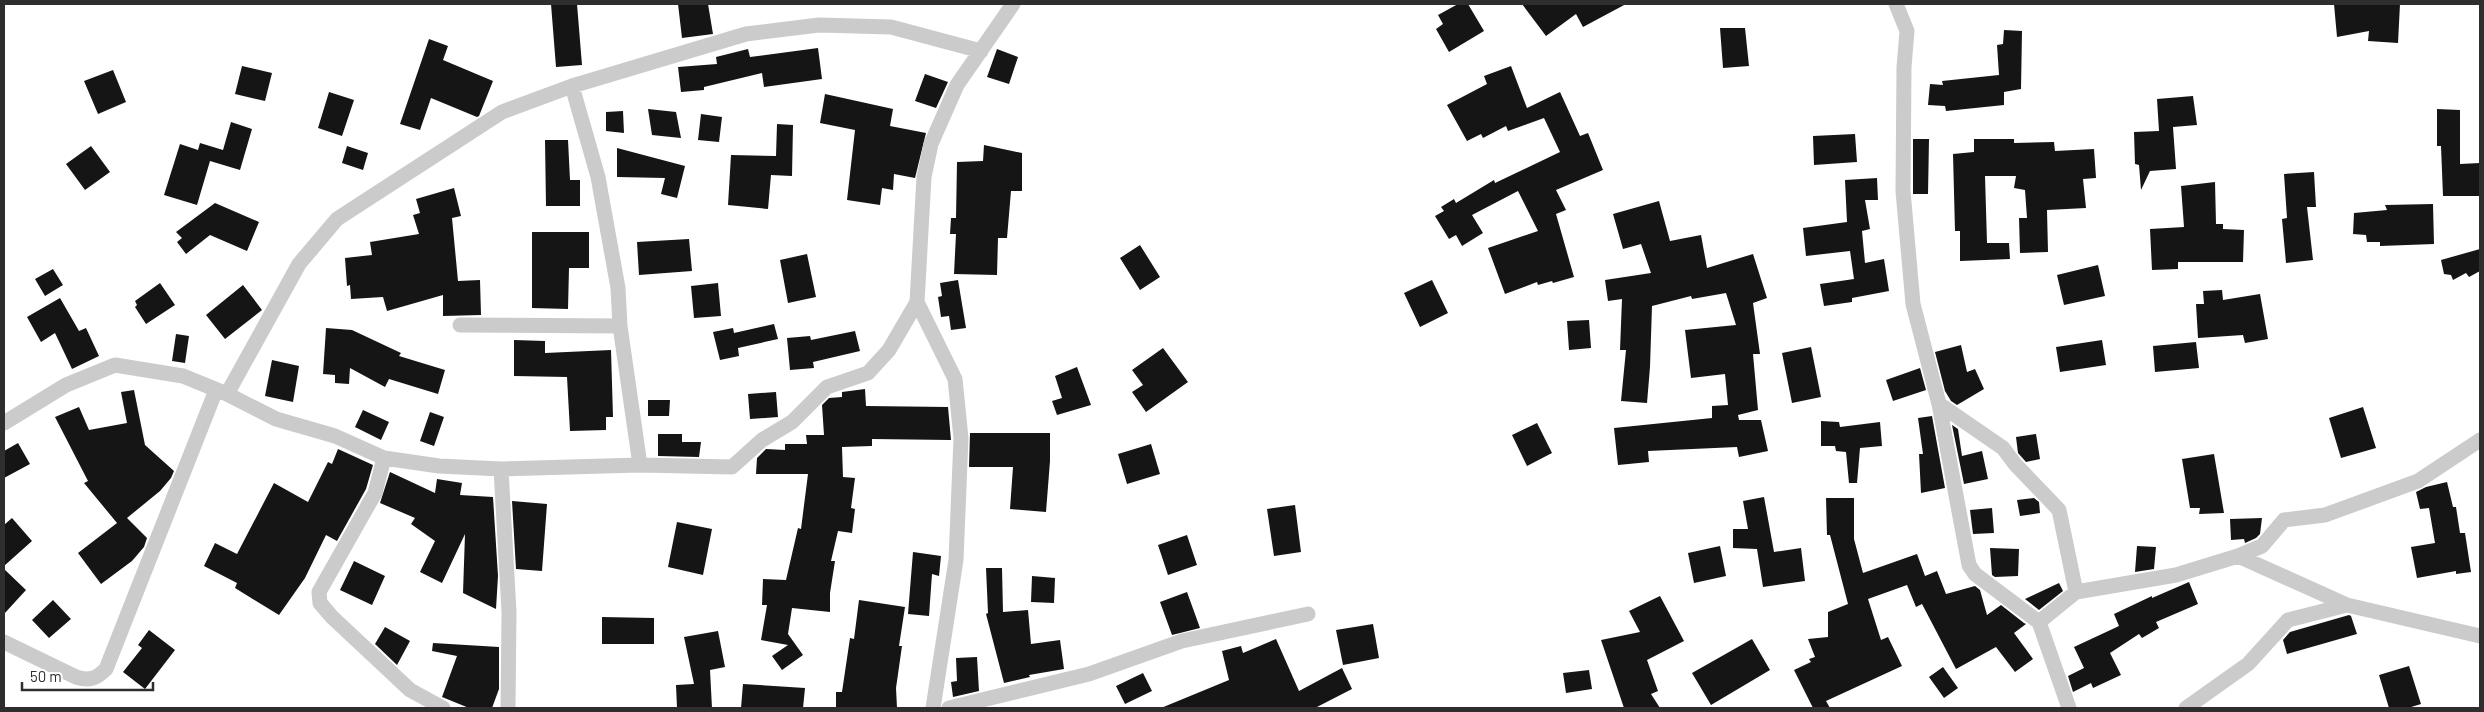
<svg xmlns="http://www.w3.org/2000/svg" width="2484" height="712" font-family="Barlow,sans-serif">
  <rect width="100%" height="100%" fill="#fff"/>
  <path fill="#151515" d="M551,4h26l5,61 -26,2z
    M678,4h30l5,30 -31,4z
    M1458,4h10l16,27 -35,21 -13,-23 7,-5 -5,-9z
    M1522,4h104l-43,23 -7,-13 -30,22z
    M2334,4h66l-2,39 -30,-2 1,-10 -32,6z
    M1720,28h25l4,38 -26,2z
    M2004,30l18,1 -1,58 -17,3v13l-58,6 -1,-5 -17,-1 2,-21 13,1 -1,-4 57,-6 -2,-30 6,-1z
    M429,39l19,7 -5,14 50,21 -14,35 -2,1 -46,-19 -11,32 -20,-6z
    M818,48l4,31 -58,8 -2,-14 -58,14v3l-23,2 -3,-25 39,-3 -1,-7 32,-8 2,8z
    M997,49l21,8 -9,27 -22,-7z
    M242,66l30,7 -7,28 -30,-7z
    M1511,66l16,42 33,-16 20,44 8,-3 15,37 -47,20 10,20 -10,4 18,63 -21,6 -1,-2 -14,4 -1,-3 -32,12 -17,-46 50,-17 -20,-40 -46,24 11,18 -21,13 -6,-11 -7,4 -14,-23 9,-5 -3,-4 13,-8 2,4 38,-23 1,3 65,-31 -16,-34 -36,13 -2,-5 -23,12 -2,-4 -14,7 -20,-36 40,-21 -3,-8z
    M113,70l13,32 -28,12 -14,-33z
    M925,74l23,8 -12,26 -21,-7z
    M329,92l25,8 -12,36 -24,-8z
    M825,94l68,15 -3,17 36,7 -11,45 -21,-4 -1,16 -11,-2 -2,17 -33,-5 8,-70 -35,-7z
    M2193,96l4,29 -24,2 3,42 -26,2 -9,19 -2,-25 -4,-1 -1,-32 25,-1 -2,-32z
    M648,109l28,3 5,26 -29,-3z
    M2437,109l23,1v54l20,-1v33h-37l-2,-50h-4z
    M623,111l1,22 -18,-2v-19z
    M701,114l21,3 -3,25 -21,-2z
    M231,122l21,7 -12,41 -30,-9 -13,44 -33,-10 16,-51 18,6 2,-7 23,7z
    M777,124l16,1 -1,51 -21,-1 -3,34 -40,-4 3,-50 45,1z
    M1855,134l2,28 -43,3 -1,-29z
    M1913,139h16l-1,55h-15z
    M1974,139h40v4l40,-1 1,9 39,-2 2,29 -13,1 3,29 -39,2 1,42 -28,1 -1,-35h8l-2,-28 -11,-2 2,-12h-31l2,67h22l1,16 -50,2v-30h-5l-2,-77 21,-2z
    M545,140h23l2,40h10v26h-34z
    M984,145l38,8v38h-11l-4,47h-9l-1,37 -43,-1 2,-40h-6l1,-16h5l1,-56 26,-1z
    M91,146l19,26 -25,18 -19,-26z
    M347,146l21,7 -5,17 -21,-7z
    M617,148l68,18 -8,32 -16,-4 4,-16 -48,-1z
    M2314,172l2,35h-9l6,53 -27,3 -4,-44 5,-1 -3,-44z
    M1877,178l1,22h-13l5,29 -8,2 3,32 19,-4 5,32 -37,7v4l-28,4 -4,-22 34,-5 -4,-28 -44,5 -3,-28 44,-6 -2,-42z
    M2215,182l1,42h7v5l21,1 -1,32h-65v7l-26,1 -2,-41 34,-2 -3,-41z
    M454,188l7,28 -9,2 6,63 22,-1 1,35 -38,1v-21l-56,16 -4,-14 -32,2 -1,-14 -3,1 -2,-28 27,-3 -2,-13 49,-8 -6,-19 7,-2 -4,-14z
    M1659,201l11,40 31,-6 6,33 46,-14 14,44 -14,5 7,51h-7l5,56 -20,5 1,5h22l7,31 -29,6 -2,-10 -89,4 1,11 -31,3 -4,-37 98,-10v-12l16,-1 -3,-31 -34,4 -6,-48 51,-5 -10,-32 -34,6 -1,-3 -39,10 -2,61 -3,36 -26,-2 5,-51h-6l2,-51 -14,2 -3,-21 46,-7 -10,-29 -18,5 -10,-35z
    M215,203l44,19 -12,29 -37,-16 -24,19 -9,-12 5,-4 -6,-6z
    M2433,204l1,40 -54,2v-4h-13l-1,-7 -13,-1 1,-21 33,-3 -2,-5z
    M532,232h57v36h-20l-1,41 -36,-1z
    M689,239l3,32 -53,4 -2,-33z
    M1140,245l20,32 -20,13 -20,-32z
    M2480,249v22l-11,6 -3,-4 -13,7 -2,-5 -7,-1 -3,-14z
    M807,254l9,43 -28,6 -8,-43z
    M2098,265l7,31 -41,9 -7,-30z
    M53,269l10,16 -18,11 -10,-17z
    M958,280l8,48 -15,2 -2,-14 -8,1 -3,-20 4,-1 -2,-13z
    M1432,280l16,33 -28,14 -16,-34z
    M160,283l15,22 -29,19 -11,-17 2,-2 -2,-4z
    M718,283l3,33 -27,2 -3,-32z
    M243,285l19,25 -37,29 -19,-24z
    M2222,290l1,10 37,-6 8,45 -23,4 -2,-8 -45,3 -2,-34h8l-1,-13z
    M60,298l19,33 7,-3 13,28 -27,13 -17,-36 -14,9 -14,-25z
    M1589,320l2,28 -22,2 -2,-29z
    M774,324l4,15 -40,9 1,8 -19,4 -7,-28 20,-4 1,5z
    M326,328l26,2 49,23 -2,3 46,14 -7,24 -49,-15 -4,8 -35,-19 -1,16 -14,-1v-8l-12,-1z
    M855,331l5,20 -47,11 1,6 -24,2 -3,-32 23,-2 1,4z
    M176,334l13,2 -4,27 -13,-2z
    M514,340l31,1v12l66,-3 2,67h-7v13l-36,1 -3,-54 -53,-1z
    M2102,340l4,25 -46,7 -4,-25z
    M2196,342l3,26 -44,4 -2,-26z
    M1961,345l6,27 8,-3 9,20 -27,16 -6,-4 -6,-10 -10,-39z
    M1811,347l10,50 -29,6 -10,-50z
    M1163,348l25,34 -42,30 -14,-20 11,-7 -11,-15z
    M272,360l27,6 -6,36 -28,-6z
    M1077,367l14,38 -34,10 -5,-14 10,-3 -7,-22z
    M1920,368l6,22 -33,11 -7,-21z
    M865,389l1,17 82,1 3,33 -79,-1v7l-30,1 1,30 12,1 -4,30 4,1 -3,24 -14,-2 -7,30h4l-5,32v19l-38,-4 -4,26 15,21 -21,15 -10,-14 16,-11 -27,-5 6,-35h-5l1,-26 23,1 12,-52 3,1 7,-55h-52l1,-16 9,-9 19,1v-6h22l-1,-9h18l-2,-30 7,-7 13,-1v-5z
    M134,390l11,55 29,26 -3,7 -11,13 -33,27 20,20 -3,9 -12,14 -31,23 -23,-31 39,-30 -33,-40 4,-2 -33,-64 24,-10 10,23 38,-7 -6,-31z
    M776,392l2,25 -28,2 -2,-25z
    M648,400h22l-1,16h-21z
    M2363,407l13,41 -35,10 -12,-40z
    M363,410l26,12 -8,18 -26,-13z
    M430,412l14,5 -10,29 -14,-5z
    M1932,416l13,72 -24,5 -2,-39h4l-5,-36z
    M1821,421l18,1 1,5 40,-5 2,24 -22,2 -3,35h-8l-3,-31 -10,-1 -1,-5h-14z
    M1537,423l15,30 -25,13 -15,-31z
    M1952,425l6,4 4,27 20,-5 6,28 -24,5z
    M970,433h80v28l-4,51 -36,-3 3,-42h-44z
    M658,434h24v8h19l-2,15 -41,-1z
    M2036,434l4,25 -14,3 -8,-9 -2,-16z
    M18,443l12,21 -26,14v-27z
    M1151,444l9,30 -33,10 -9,-30z
    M338,449l35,16 -7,24 -29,52 -11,-6 -21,43 -26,37 -44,-27 2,-5 -33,-17 11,-23 22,11 37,-71 34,19 20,-40 4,2z
    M2214,454l10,59 -25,1 1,-6h-10l-8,-49z
    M390,472l45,21 2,-14 25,4 -2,12 33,2 5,79 -2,33 -33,-16 2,-59 -23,49 -22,-11 15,-31 -24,-17 4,-6 -35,-15z
    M2447,482l6,25h3l4,26h5l6,39 -15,2v-3l-39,7 -6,-31 24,-4 -6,-35 -9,1 -4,-17 10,-5z
    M1764,497l10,55 27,-4 4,33 -42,6 -6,-38 -24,-1v-19h15l-5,-28z
    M1826,498h28v41l9,34 54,-19 8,22 12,-5 9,23 29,-8 5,4 7,25 14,-10 23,18 2,1 -12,9 19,26 -18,13 -19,-25 -40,22 -34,-65 -6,3 -9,-22 -39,14 13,41 7,-3 14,29 -76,35 4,7h-17l-19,-38 17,-8 -2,-3 6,-2 -7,-18 20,-2v-25l20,-8 -18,-69h-3z
    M2034,498l5,4 1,11 -20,3 -3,-16z
    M512,501l35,3 -5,67 -26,-2z
    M1295,505l6,47 -27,4 -7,-47z
    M1992,508l2,25 -21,1 -3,-24z
    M12,518l20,23 -28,25v-41z
    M2262,518l-2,16 -4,4 -11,5 -1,-4 -13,1 -1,-21z
    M677,522l35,7 -9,46 -35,-8z
    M1187,535l10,30 -29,10 -10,-30z
    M1720,546l6,30 -32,7 -6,-30z
    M2137,546l19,1 -2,22 -19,3z
    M1990,548l29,1 -1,27 -23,1 -3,-2z
    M913,552l28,4 -2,20 -7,-2 -3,42 -21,-2z
    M354,561l31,15 -13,29 -32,-15z
    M986,568h16l1,44 25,-2 3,34 29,-4 4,29 -35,6 1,2 -26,6 -18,-69 2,-1z
    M4,569l22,21 -22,24z
    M1032,576l23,2 -1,25 -23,-1z
    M2189,582l9,22 -42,18 3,6 -17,10 -3,-4 -29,19 11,22 -28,13 -2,-5 -18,9 -5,-16 16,-8 -10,-21 45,-21 -5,-12 38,-18v2z
    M2059,583l4,8 -24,19 -14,-11z
    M1187,592l13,36 -28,7 -12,-33z
    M1660,596l24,45 -37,19 11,31 -7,3 9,14h-36l-23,-68 39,-8 -11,-21z
    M53,600l18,19 -22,19 -17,-18z
    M859,600l46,7 -6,39h3l-6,42 1,20h-61v-16h6l8,-54 4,1z
    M2349,615l2,1 6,18 -70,20 -4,-14 7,-8z
    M602,617l52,1v26h-52z
    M1373,624l6,34 -36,7 -7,-35z
    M385,627l25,14 -13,24 -22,-21z
    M149,630l26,20 -30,39 -22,-17 19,-24 -4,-3z
    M718,631l7,36 -15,3 2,38h-35l-1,-23 18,-1 -10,-47z
    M1276,639l23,52 43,-23 10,21 -37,19h-154l68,-28 -7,-29 19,-5 2,7z
    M1752,639l18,31 -59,35 -19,-32z
    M433,643l66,4v42l-7,19h-23l-27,-11 15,-41 -25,-5z
    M977,657l2,34 -26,6 -2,-15 6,-1 -1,-23z
    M2409,666l12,38 -13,4h-19l-10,-33z
    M1943,667l15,21 -14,10 -15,-21z
    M1589,670l3,19 -26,4 -3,-20z
    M1143,673l9,18 -27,13 -9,-18z
    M743,684l62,4 -2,20h-62z"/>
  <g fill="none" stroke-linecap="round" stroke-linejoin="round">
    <path stroke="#cbcbcb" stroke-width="15" d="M1896,4l11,27 -3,36 -1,124 10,113 26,100 30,161 6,9 64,48 30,86
      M572,86l26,91 20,111 2,38 20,139
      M917,302l38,77 6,59 -5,122 -23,148
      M460,325l160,1
      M227,394l72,-130 38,-45 165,-107 70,-26 174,-52 73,-9 72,2 90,24
      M1939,404l64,44 12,16 44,46 17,82
      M4,423l62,-38 49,-20 68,11 44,18 49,25 59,17 49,22 55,8 62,3 139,-4 92,2 30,-27 30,-18 35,-35 41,-14 21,-23 28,-48 7,-125 7,-33 26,-59 56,-81
      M384,458l-9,35 -56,99 1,11 12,14 78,73 33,18
      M501,469l8,143 -1,96
      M2238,556l109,49 133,31
      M2039,622l37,-30 100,-17 62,-19 24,-10 22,-26 41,-5 93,-34 62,-41
      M4,642l72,35c13,4 20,2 30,-8l110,-279
      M949,708l140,-34 93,-33 126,-27
      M2186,708l62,-44 40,-44 59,-15"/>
  </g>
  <rect width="2484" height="712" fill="none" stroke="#2e2e2e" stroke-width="10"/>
  <path d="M22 682v8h131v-8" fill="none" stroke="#2e2e2e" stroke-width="2.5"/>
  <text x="30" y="682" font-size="15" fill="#2e2e2e" stroke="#ffffff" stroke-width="4" paint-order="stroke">50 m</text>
</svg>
